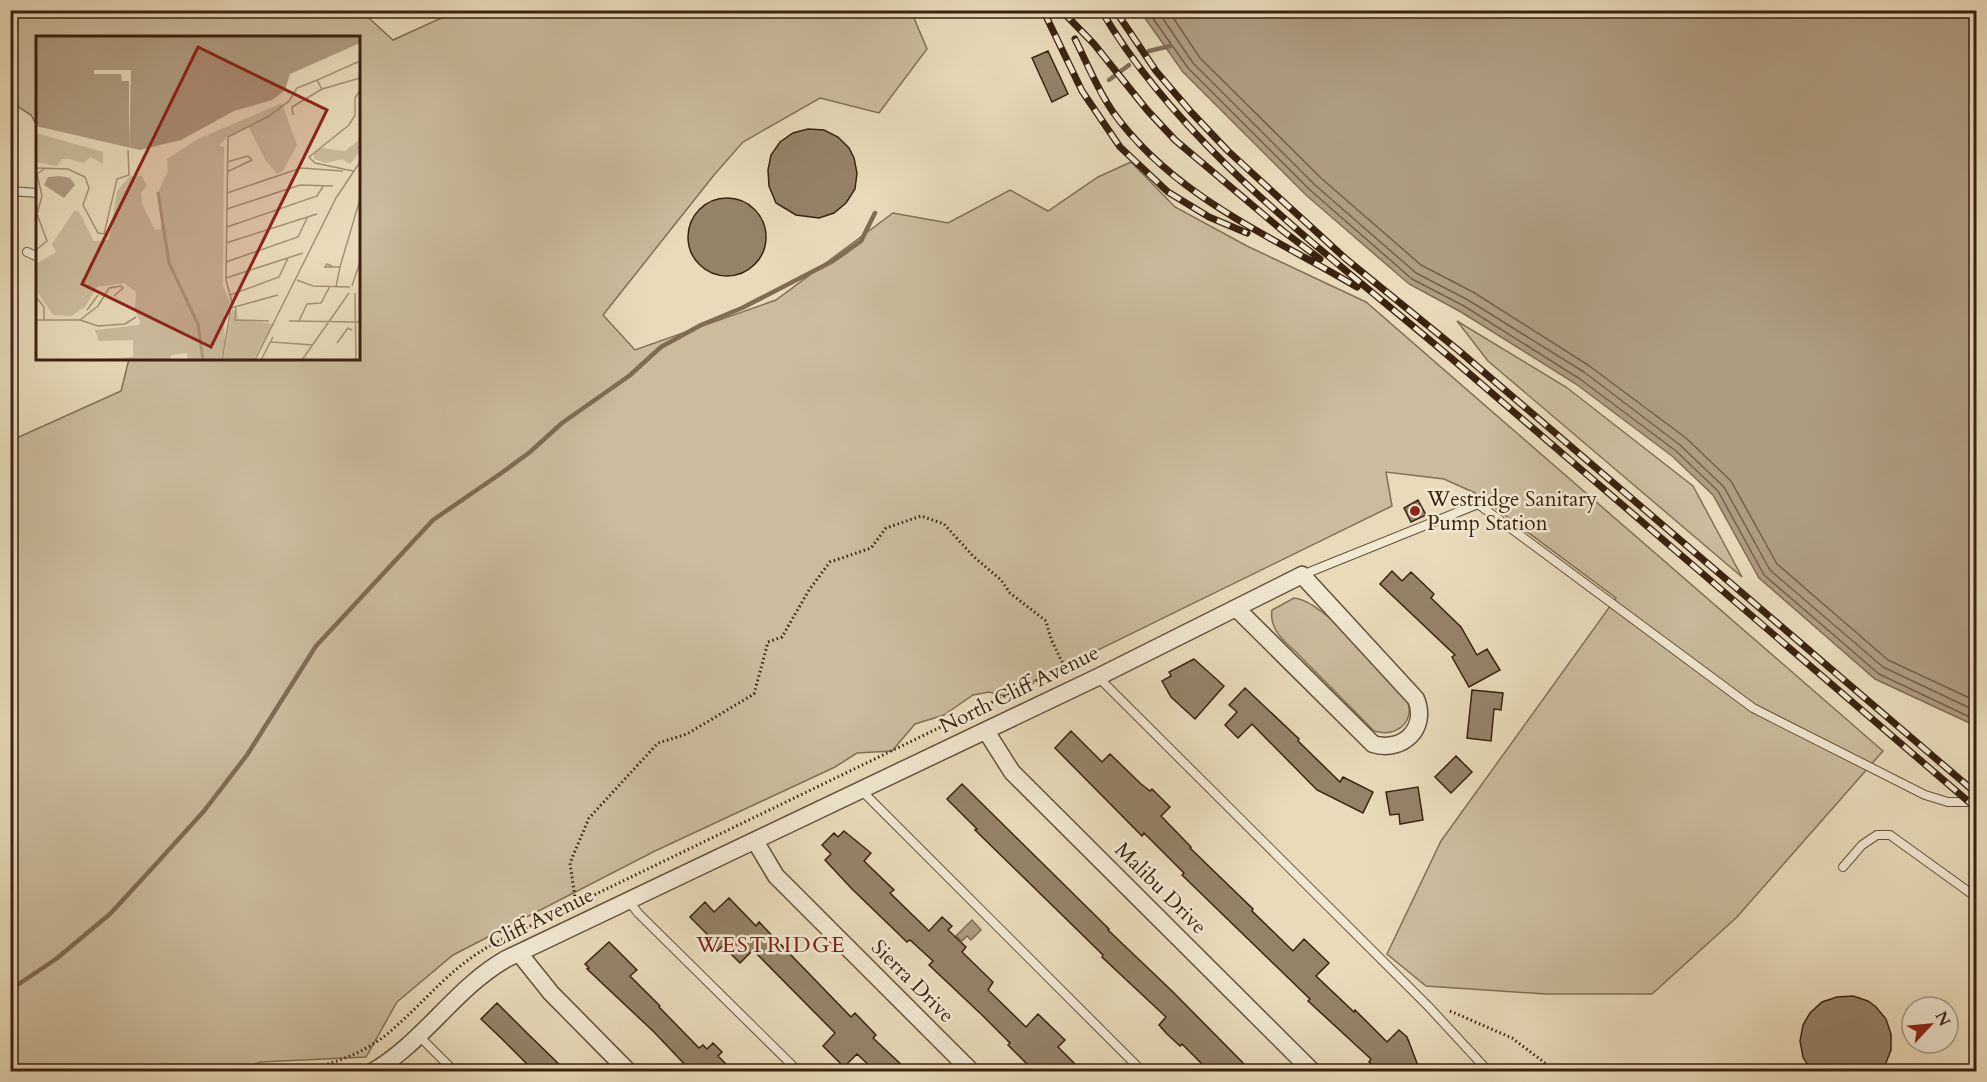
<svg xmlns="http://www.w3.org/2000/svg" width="1987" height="1082" font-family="Cardo,serif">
  <rect width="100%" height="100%" fill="#e9dbba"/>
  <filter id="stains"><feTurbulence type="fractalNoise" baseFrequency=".00333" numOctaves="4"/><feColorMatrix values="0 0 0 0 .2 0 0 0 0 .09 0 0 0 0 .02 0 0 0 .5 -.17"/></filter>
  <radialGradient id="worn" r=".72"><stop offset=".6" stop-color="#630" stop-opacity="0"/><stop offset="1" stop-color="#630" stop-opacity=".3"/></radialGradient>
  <path fill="#cbbc9d" stroke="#827056" stroke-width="1.5" d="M11,11h350l32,29 46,-21 25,-8h447l16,38 -48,64 -59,-15 -77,44 -29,33 -111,140 32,35 141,-50 117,-87 55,10 62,-33 38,21 50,-34 33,-15 44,45 72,39 119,56 517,449 -146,166 -85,77h-106l-120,-8 -39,-32 54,-113 175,-243 -141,-105 -31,-14 -58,-7 6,34 -388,190 -15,-4 -16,3 -29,20 -29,9 -23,27 -35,2 -22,14 -180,84 -202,104 -56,47 -31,55 -105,5 -30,10 -220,-1 -1,-630 111,-50 8,-32 229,-1v-320h-320l-1,88 -6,-11 -20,-13z
    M1457,321l109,66 127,99 49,91 -254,-216z
    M1294,598c31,2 92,80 114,104 6,23 -14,35 -34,29l-78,-79c-13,-11 -27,-24 -24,-42z"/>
  <path fill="#ae9c80" stroke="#806c53" stroke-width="1.5" d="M1140,11h836v715l-101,-47 -116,-101 -46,-83 -41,-39 -96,-72 -115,-72 -52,-28 -103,-89 -123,-123z
    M972,920l9,10 -10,10 -4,-4 -5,5 -6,-5z"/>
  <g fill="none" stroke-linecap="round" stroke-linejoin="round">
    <path stroke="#746048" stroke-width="1.5" d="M1147,10l41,58 122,122 102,89 52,27 116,73 96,72 42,40 46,84 115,99 97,46
      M1157,10l36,53 122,122 101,88 52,27 116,72 96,73 44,42 46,83 113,97 93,44
      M1168,10l32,48 121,120 100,87 52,27 115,73 98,73 45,43 46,83 111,96 88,41"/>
    <path stroke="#806c53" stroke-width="4.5" d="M1149,51l21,-5
      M1109,80l20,-15
      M10,990l46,-31 54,-45 46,-50 48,-53 43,-56 69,-109 117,-126 67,-46 30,-22 32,-29 67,-47 32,-29 40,-22 41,-17 91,-47 28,-20 14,-28"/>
  </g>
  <path fill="#958368" stroke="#3a230f" stroke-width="1.5" d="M1048,51l20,43 -16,8 -20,-44z
    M808,129l16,1 14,7 11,11 5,10 3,15 -2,16 -9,14 -12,10 -15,5 -23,-3 -20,-12 -7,-17 -1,-16 3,-15 9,-13 13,-9z
    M688 237a39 39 0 1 1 78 0a39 39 0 1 1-78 0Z
    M1418,500l8,15 -15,7 -7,-14z
    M1392,571l10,10 9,-9 23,22 -3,4 30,29 16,28 10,-6 13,21 -31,17 -17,-30 3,-2 -75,-71z
    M1194,659l30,27 -29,33 -24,-22 -9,-16 9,-5 -2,-4z
    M1245,688l54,51 -1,2 42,41 3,-5 30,15 -10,21 -46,-23 -65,-66 -14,14 -13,-13 12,-13 -8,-7z
    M1472,690l31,3 -2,17 -7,-1 -3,32 -24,-3z
    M1071,731l31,31 8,-8 31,30 9,7 2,-2 18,18 -9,9 30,31 -1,1 63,61 -1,2 41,40 11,-12 25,24 -13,13 38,36 1,-2 32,32 12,-12 8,7 13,34h-41l-10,-9 2,-3 -63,-58 2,-2 -128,-124 2,-2 -40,-40 -2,3 -87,-88z
    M1456,756l16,16 -21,21 -16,-16z
    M962,784l147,145 -1,1 64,61 79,80h-42l-27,-27 -2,2 -13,-12 -8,-9 7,-8 -64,-60 1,-2 -128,-125 2,-1 -30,-30z
    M1418,787l5,33 -23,4 -1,-10 -9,1 -4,-23z
    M844,831l27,22 -7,8 30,29 -4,3 39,38 13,-14 10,9 -4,4 18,17 -4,5 31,30 -5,8 38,37 12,-13 27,26 -7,7 24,24h-48l-26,-26 2,-2 -27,-27 -54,-51 4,-4 -23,-21 -3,2 -55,-53 -27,-29 6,-6 -9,-9 12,-12 4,4z
    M729,898l27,28 3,-4 92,95 4,-4 21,22 -3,3 35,33h-33l-18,-17 -13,13 -21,-21 12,-13 -82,-83 -13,13 -17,-17 -6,5 -10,-11 3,-3 -20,-20 15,-15 9,10z
    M609,942l28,28 -7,6 30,30 -1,1 40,41 4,-3 4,4 6,-6 9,9 -4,4 15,15h-42l-37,-39 -67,-63 2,-1 -4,-4z
    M1853,996l15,5 8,6 10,12 5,15v16l-6,15 -5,6h-69l-8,-14 -3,-16 3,-16 7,-12 12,-11 15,-5z
    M497,1003l32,32 37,36h-32l-34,-34 -19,-18z"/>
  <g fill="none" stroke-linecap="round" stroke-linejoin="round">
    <defs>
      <path id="service" d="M10,191l28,2
        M27,252l11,5
        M1302,575l176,-71 275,204 172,87 23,7h28
        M1098,677l330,329 61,66
        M861,790l282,282
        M1843,867l19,-22 15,-10h13l86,62
        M628,900l10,13 161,159
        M418,1035l37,37"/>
      <path id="minor" d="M986,731l26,41 301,300
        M755,841l21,35 196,196
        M519,953l32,40 78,79
        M372,1072c51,-29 83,-84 134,-113l592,-282 204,-102 114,124c12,29 -13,54 -43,45l-137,-136"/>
    </defs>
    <use href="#service" stroke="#66513a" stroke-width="10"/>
    <use href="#minor" stroke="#66513a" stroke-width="19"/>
    <path stroke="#3a230f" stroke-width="3" stroke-dasharray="1.5 3" stroke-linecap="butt" d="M576,905l-6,-42 19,-45 69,-75 29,-9 67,-40 14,-52 14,-5 27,-47 21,-28 41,-14 15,-20 35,-12 23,8 29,32 28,24 9,13 36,28 5,18 14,29
      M1450,1011l62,27 45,34
      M297,1072c32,-7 64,-17 89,-37 40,-33 62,-67 109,-92l584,-283 7,6"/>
    <use href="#service" stroke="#f1e8d2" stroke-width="8"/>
    <use href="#minor" stroke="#f1e8d2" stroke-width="16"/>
    <defs>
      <path id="rail" d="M1043,10l39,81 38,56 48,45 41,25 38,16
        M1061,10l33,34 53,66 28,30 108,91 37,28
        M1101,10c82,140 228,244 350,348 175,150 350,300 525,450
        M1115,10l41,61 35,41 37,39 118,108 112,91 518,443
        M1075,39c12,24 22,50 38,73 60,84 158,124 244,175"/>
    </defs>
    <use href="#rail" stroke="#3a230f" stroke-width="7"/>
    <use href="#rail" stroke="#f1e8d2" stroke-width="4.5" stroke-dasharray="14" stroke-linecap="butt"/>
  </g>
  <circle fill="#8f2418" stroke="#f1e8d2" stroke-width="2" cx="1415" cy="511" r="6"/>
  <g text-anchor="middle" stroke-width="5" stroke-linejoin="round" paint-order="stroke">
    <g font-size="21" fill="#3a230f" stroke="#f1e8d2" text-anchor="start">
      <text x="1427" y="506">Westridge Sanitary<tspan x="1427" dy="24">Pump Station</tspan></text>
    </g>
    <g font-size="21" fill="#3a230f" stroke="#f1e8d2">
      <text transform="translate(1019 689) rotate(-26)" y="7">North Cliff Avenue</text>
      <text transform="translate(1161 888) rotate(45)" y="7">Malibu Drive</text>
      <text transform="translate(541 918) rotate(-26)" y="7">Cliff Avenue</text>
      <text transform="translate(913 981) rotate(45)" y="7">Sierra Drive</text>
    </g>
    <g font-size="22" letter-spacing="1.5" fill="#7a1f14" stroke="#f1e8d2">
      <text x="771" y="952">WESTRIDGE</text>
    </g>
  </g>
  <g transform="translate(36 36)">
    <rect width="324" height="324" fill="#e9dbba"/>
    <path d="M246,67l15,42 -14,26 -6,3 -11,-13 -18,-35 -21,11 -8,9 5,1 -1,139 7,16 -6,13 1,27 -5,18h-32l-1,-7 -16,2 -1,5h-77l40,-3v-17l-34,1 -4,-11 44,-5 1,-4 -5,-10 1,-19 -12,-9 -27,4 -12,20 -14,9 -18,-1 -17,-25v-26l20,-12 -4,-8 22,-33 5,1 15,29 15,-1 8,-49 13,-15h12l5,10 -6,6 1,12 13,26 6,-1 -2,-39 9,-19 -1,-12 31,-20zM0,97l67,19v12l-12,-7 -8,6 -14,-4h-7l-5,7 -21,-4zM324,103v13l-10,12 -8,-5 -16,4 -12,-4v-7l7,-4 24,3zM196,274h4l3,9 35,5 -21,36h-30z" fill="#cbbc9d"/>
    <path d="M0,0h324v7l-70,31 -5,16 -13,10 -38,11 -53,29 -41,10 -104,-24zM24,140l10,2 5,7 -11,13 -20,-13 4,-8z" fill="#ae9c80"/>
    <path d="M58,34h37l-2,80v-69h-7l-1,-7h-27z" fill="#e9dbba"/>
    <path fill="none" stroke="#ae9c80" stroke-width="3" d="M122,156l11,71 29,61 5,36"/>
    <path fill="none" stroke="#a39176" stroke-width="1.5" d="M324,25l-43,19 5,9 38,-11M257,79l-1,-8 30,-18M191,126l21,-6 4,4 -25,12M0,132l32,1 17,8 4,11 -6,17 15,28 6,1 13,-55 12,-4 -1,-25M317,135l-38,-8 -6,-6 40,-32 6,-10v-17l5,-8M191,157l74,-25 42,3M191,173l73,-24 33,1M191,191l90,-31 7,-11M190,207l91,-29M0,214l11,-9 -10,-27 5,-18 -5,-22 7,-5M190,226l72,-25 10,-21M296,230l-5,-2 -2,3h15l20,-68M190,242l77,-25M261,244l16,6 37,1M316,250l8,-24M300,251l4,-20M319,257l1,67M194,259l49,-18 9,-19M0,261l8,10v13M195,272l47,-13M200,272l-1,12 34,1M51,274l11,-15M0,284h44l18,6 27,-2 11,-7M44,284l18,-14 11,-18 12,-2 2,2 -9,8M253,285l71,1M263,285l8,-17 14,-1 9,-17M235,306l42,3M301,307l11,-15 4,2M186,324l10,-58 -6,-22 2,-143 41,-21 20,-15 8,-13 20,-8M219,324l81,-162 24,-36M225,324l12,-23M266,324l47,-67"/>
    <path fill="#8f2418" fill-opacity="0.15" stroke="#8f2418" stroke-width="3" d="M162,11l129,63 -116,237 -129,-63z"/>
    <rect width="324" height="324" fill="none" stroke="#3a230f" stroke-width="3"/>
  </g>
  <rect width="1987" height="1082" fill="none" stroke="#e9dbba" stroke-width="36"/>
  <rect x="12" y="12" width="1963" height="1058" fill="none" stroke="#3a230f" stroke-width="3"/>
  <rect x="18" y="18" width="1951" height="1046" fill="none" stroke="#3a230f" stroke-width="1.5"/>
  <g transform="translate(1930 1025) rotate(64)"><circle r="28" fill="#f1e8d2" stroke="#a89984" stroke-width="1.5"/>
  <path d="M0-4.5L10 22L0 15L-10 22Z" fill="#8f2418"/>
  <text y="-9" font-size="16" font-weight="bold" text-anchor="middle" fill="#3a230f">N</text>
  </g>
  <rect width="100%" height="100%" filter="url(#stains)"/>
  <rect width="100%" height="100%" fill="url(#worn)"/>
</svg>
